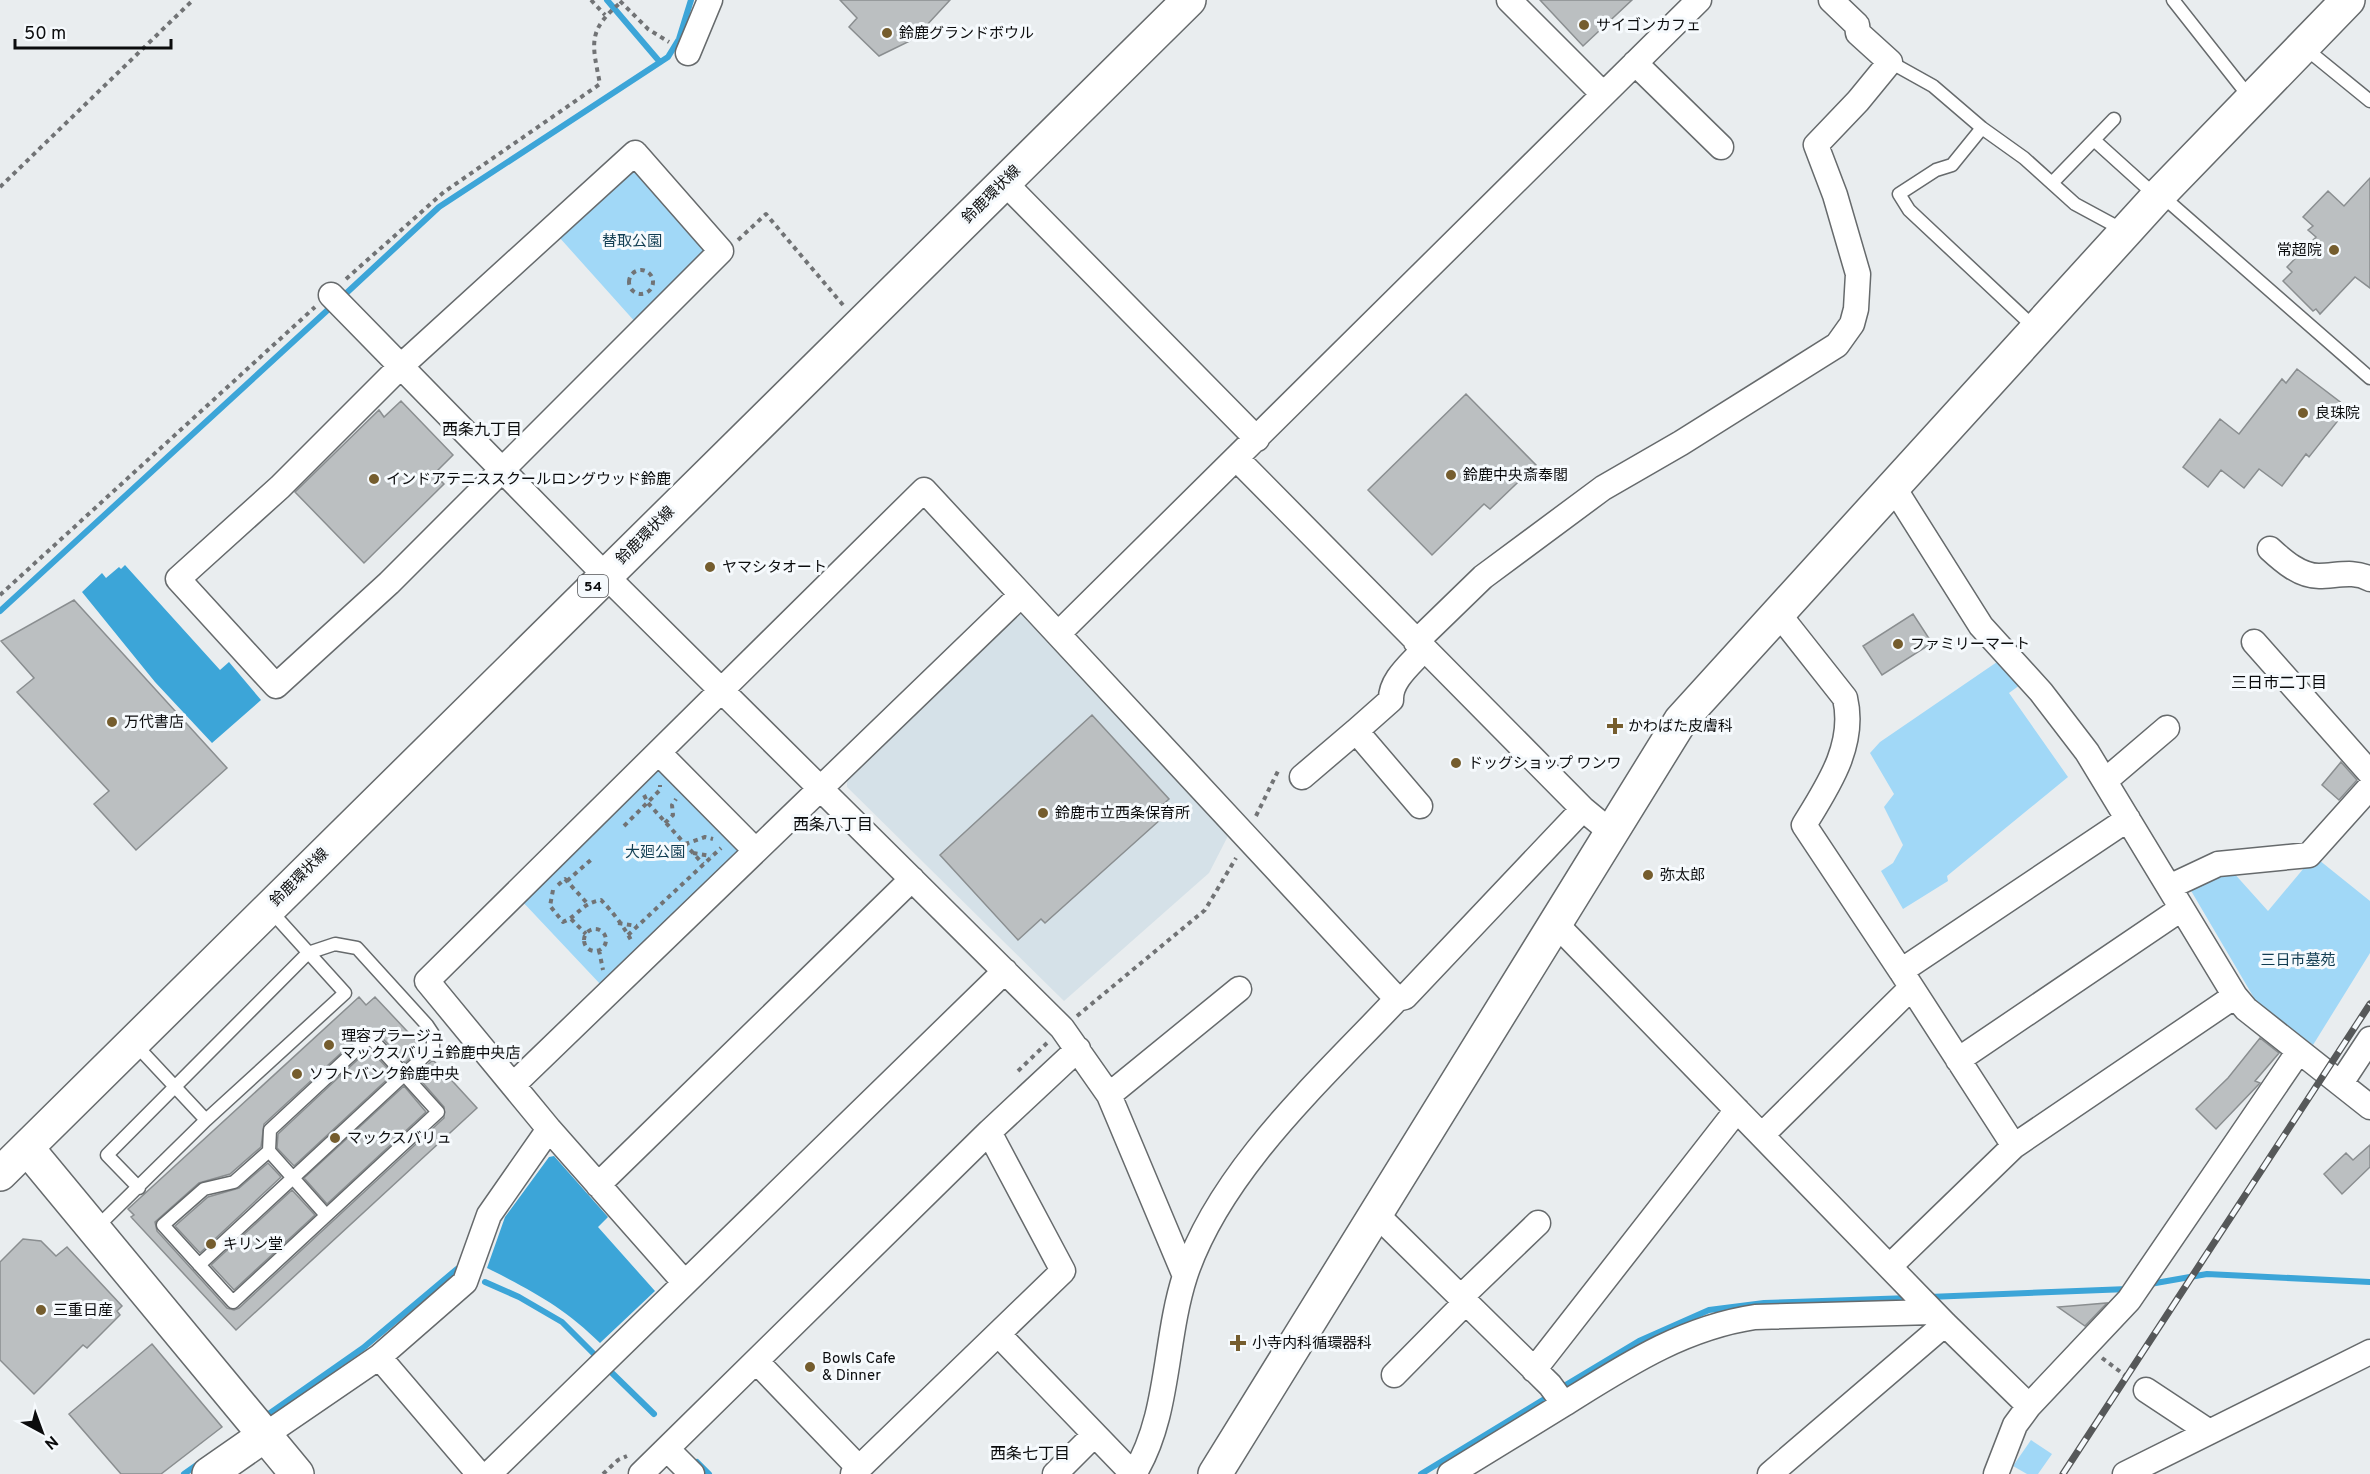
<svg xmlns="http://www.w3.org/2000/svg" width="2370" height="1474" font-family="Overpass,'Noto Sans JP',sans-serif">
  <rect width="100%" height="100%" fill="#e9edef"/>
  <path fill="#d5e1e8" d="M1016,610h10l204,222 -21,41 -145,128 -217,-214v-13z"/>
  <path fill="#a1d8f7" d="M640,171l64,75v10l-67,68 -78,-87 71,-65z
    M1997,662l23,23 -11,8 59,84 -121,99 1,5 -45,28 -22,-38 12,-8 10,-18 -19,-38 10,-13 -24,-41 10,-11z
    M664,767l77,77 -1,11 -138,131 -82,-87 135,-131z
    M2314,856l56,45v52l-57,92 -56,-42 -67,-114 42,-18 36,40z
    M2031,1440l21,14 -14,20h-11l-14,-8z"/>
  <path fill="#3ca5d8" d="M125,565l95,105 9,-8 32,38 -49,43 -57,-61 -73,-90 20,-19 4,5 13,-11 2,2z
    M554,1156l54,61 -10,10 57,64 -55,52c-35,-35 -69,-53 -113,-75l18,-51 44,-60z"/>
  <g fill="none" stroke-linecap="round" stroke-linejoin="round">
    <path stroke="#3ca5d8" stroke-width="6" d="M607,0l52,61
      M340,299l99,-92 229,-150 11,-18 12,-39
      M0,611l332,-305
      M485,1282l34,15 43,25 34,34
      M2150,1284l57,-10 163,8
      M1929,1297l199,-8
      M611,1372l43,42
      M1559,1389l80,-48 70,-31 55,-7 146,-5
      M263,1418l100,-70 94,-79
      M697,1462l12,12
      M184,1474l17,-12
      M1421,1474l130,-79"/>
  </g>
  <path fill="#bbbfc1" stroke="#8a8e90" stroke-width="1.5" d="M840,0h110l-36,39 -35,17 -30,-29 8,-9z
    M1540,0h92l-49,46z
    M2370,178v110l-15,-11 -35,37 -4,-5 -3,2 -30,-30 9,-9 -5,-5 29,-30 -8,-7 5,-4 -10,-9 25,-26 16,15z
    M2297,369l51,39 -39,49 -3,-3 -24,32 -23,-17 -15,19 -23,-18 -13,17 -25,-20 37,-48 19,15 43,-55 4,4z
    M1466,394l70,71 -46,44 -6,-5 -52,51 -64,-65z
    M401,401l52,54 -19,19 10,10 -80,79 -69,-71 84,-82 5,7z
    M74,600l153,168 -91,82 -42,-46 15,-13 -92,-99 17,-14 -33,-37z
    M1913,614l19,29 -50,32 -19,-29z
    M1092,715l77,84 -14,13 6,7 -116,104 -4,-4 -23,21 -78,-85z
    M2341,762l16,18 -18,20 -17,-15z
    M359,997l7,8 9,-8 47,50 -17,16 -29,-32h-11l-101,93 -3,23 -31,27 -31,9 -44,39 2,9 70,77 7,2 5,-2 205,-190v-11l-28,-32 17,-15 44,48 -241,222 -105,-113 3,-2 -6,-6z
    M2260,1038l19,15 -24,28 5,2 -44,46 -20,-20 32,-31z
    M369,1049l24,25 -99,92 -17,-18 1,-14z
    M404,1086l22,26 -99,92 -23,-26z
    M2370,1145v22l-28,27 -18,-20 22,-21 7,7z
    M268,1163l13,14 -81,76 -25,-27 33,-29 31,-9z
    M292,1190l23,25 -81,75 -23,-25z
    M23,1239l18,2 15,15 11,-9 55,59 -5,5 3,4 -33,33 -4,-3 -49,49 -34,-34v-98z
    M2107,1303l-22,23 -27,-19z
    M152,1344l70,83 -61,47h-40l-52,-60z"/>
  <g fill="none" stroke-linecap="round" stroke-linejoin="round">
    <defs>
      <path id="lane" d="M2173,0l78,99
        M2305,48l65,53
        M1890,62l43,24 49,42 42,30 51,46 50,27
        M1982,128l-30,37 -16,5 -37,24 10,16 127,119
        M2094,140l62,56
        M2052,183l62,-64
        M2161,195l209,183
        M134,1043l72,77
        M269,1151l-35,31 -30,7 -41,36 70,77 205,-190 -68,-75 -100,93 -1,21 57,64
        M139,1188l-32,-33 201,-202 27,-9 22,4 70,77 6,9v14l-234,217
        M95,1229l111,-109 139,-127 -76,-84"/>
      <path id="street" d="M1509,0l94,94
        M688,53l22,-53
        M1635,63l86,84
        M635,153l86,98 -332,332 -113,103 -98,-107 102,-92 120,-120z
        M1003,181l254,258
        M331,295l274,280 457,453 47,67 76,181
        M1237,459l346,350 29,24
        M1894,488l87,138 60,66 46,60 148,244 11,13 124,98
        M2270,549c13,12 30,27 49,27 17,0 35,-6 51,3
        M1777,612l68,86c11,47 -17,88 -41,127l97,146
        M1058,634l641,-634
        M1416,642l67,-65 120,-89 78,-45 156,-98 15,-21 4,-15 2,-35 -23,-79 -19,-50 42,-44 32,-39 -32,-29 -1,-8 -26,-25
        M2254,642l116,131
        M659,753l96,97
        M1302,777l54,-46
        M2106,780l61,-52
        M1420,806l-64,-75 35,-31c-1,-20 20,-36 33,-51
        M2169,887l49,-23 91,-9 61,-68
        M1556,924l389,400 84,82
        M1958,1060l223,-151
        M2341,1083l29,-44
        M513,1085l508,-490
        M1109,1095l130,-106
        M1762,1135l149,-147
        M2014,1146l-113,-175 227,-152
        M598,1185l314,-306
        M1375,1213l175,172 14,19
        M1890,1266l124,-120 221,-150
        M685,1283l-136,-154 -122,-148 497,-491 473,509
        M1461,1297l77,-74
        M998,1334l135,140
        M379,1357l100,117
        M756,1361l103,107
        M1534,1370l203,-260
        M1394,1375l72,-73
        M2146,1390l62,41
        M265,1435l114,-78 86,-75 24,-67 60,-86
        M667,1449l25,25
        M489,1474l516,-503
        M641,1474l348,-342 89,-83
        M853,1474l210,-203 -74,-139
        M1055,1474l39,-39
        M1134,1474c36,-59 30,-133 51,-198 35,-106 137,-197 212,-277l8,-2 178,-188
        M1450,1474c38,-23 76,-47 114,-70 61,-38 118,-76 191,-87l178,-5
        M1770,1474l175,-150
        M1996,1474l19,-49 14,-19 100,-106 170,-249
        M2125,1474l245,-122"/>
      <path id="secondary" d="M27,1148l270,326
        M209,1474l56,-39
        M1215,1474l466,-754 476,-523 191,-197"/>
      <path id="primary" d="M0,1174l1189,-1174"/>
    </defs>
    <use href="#lane" stroke="#666a6c" stroke-width="15"/>
    <use href="#street" stroke="#666a6c" stroke-width="27"/>
    <use href="#secondary" stroke="#666a6c" stroke-width="36"/>
    <use href="#primary" stroke="#666a6c" stroke-width="36"/>
    <path stroke="#717375" stroke-width="4" stroke-dasharray="4.5 4.5" stroke-linecap="butt" d="M591,0l14,15
      M620,1l28,28 21,13
      M0,187l193,-187
      M738,240l28,-26 77,91
      M629 282a12 12 0 1 1 24 0a12 12 0 1 1-24 0Z
      M346,279l98,-87 156,-108c-8,-41 -13,-53 21,-82
      M0,595l315,-288
      M644,795l4,8 55,61
      M1256,816l22,-45
      M665,823l8,-8 -1,-10 4,-6
      M624,826l36,-36v-5
      M685,844l20,-7 8,2
      M693,853l18,3
      M567,881l26,-23
      M558,885l7,-6 22,24
      M553,890l-3,16 13,16c18,-8 17,-18 38,-22 11,11 24,28 31,42
      M571,919l15,15
      M618,923l19,3
      M584 940a11 11 0 1 1 22 0a11 11 0 1 1-22 0Z
      M628,935l93,-87
      M599,950l4,20
      M1077,1016l128,-106 31,-52
      M1018,1071l29,-28
      M2102,1358l28,21
      M603,1474l15,-14 9,-4"/>
    <use href="#lane" stroke="#fff" stroke-width="12"/>
    <use href="#street" stroke="#fff" stroke-width="24"/>
    <use href="#secondary" stroke="#fff" stroke-width="33"/>
    <use href="#primary" stroke="#fff" stroke-width="33"/>
    <defs>
      <path id="rail" d="M2063,1474l307,-470"/>
    </defs>
    <use href="#rail" stroke="#565859" stroke-width="7"/>
    <use href="#rail" stroke="#f6fafd" stroke-width="4.5" stroke-dasharray="14" stroke-linecap="butt"/>
  </g>
  <g fill="#755d2e" stroke="#f6fafd" stroke-width="2">
    <circle cx="1584" cy="25" r="6"/>
    <circle cx="887" cy="33" r="6"/>
    <circle cx="2334" cy="250" r="6"/>
    <circle cx="2303" cy="413" r="6"/>
    <circle cx="1451" cy="475" r="6"/>
    <circle cx="374" cy="479" r="6"/>
    <circle cx="710" cy="567" r="6"/>
    <circle cx="1898" cy="644" r="6"/>
    <circle cx="112" cy="722" r="6"/>
    <path d="M1612 717h6v6h6v6h-6v6h-6v-6h-6v-6h6z"/>
    <circle cx="1456" cy="763" r="6"/>
    <circle cx="1043" cy="813" r="6"/>
    <circle cx="1648" cy="875" r="6"/>
    <circle cx="329" cy="1045" r="6"/>
    <circle cx="297" cy="1074" r="6"/>
    <circle cx="335" cy="1138" r="6"/>
    <circle cx="211" cy="1244" r="6"/>
    <circle cx="41" cy="1310" r="6"/>
    <path d="M1235 1334h6v6h6v6h-6v6h-6v-6h-6v-6h6z"/>
    <circle cx="810" cy="1367" r="6"/>
  </g>
  <g text-anchor="middle" stroke-width="6" stroke-linejoin="round" paint-order="stroke">
    <rect fill="#f6fafd" stroke="#525355" stroke-width="1.5" x="578" y="575" width="30" height="22" rx="4.5"/>
    <g font-size="14" font-weight="bold" fill="#0b0c0d">
      <text x="593" y="591">54</text>
    </g>
    <g font-size="15" fill="#0b0c0d" stroke="#f6fafd" text-anchor="start">
      <text x="1596" y="30">サイゴンカフェ</text>
      <text x="899" y="38">鈴鹿グランドボウル</text>
      <text x="2322" y="255" text-anchor="end">常超院</text>
      <text x="2315" y="418">良珠院</text>
      <text x="1463" y="480">鈴鹿中央斎奉閣</text>
      <text x="386" y="484">インドアテニススクールロングウッド鈴鹿</text>
      <text x="722" y="572">ヤマシタオート</text>
      <text x="1910" y="649">ファミリーマート</text>
      <text x="124" y="727">万代書店</text>
      <text x="1628" y="731">かわばた皮膚科</text>
      <text x="1468" y="768">ドッグショップ ワンワ</text>
      <text x="1055" y="818">鈴鹿市立西条保育所</text>
      <text x="1660" y="880">弥太郎</text>
      <text x="341" y="1041">理容プラージュ<tspan x="341" dy="17">マックスバリュ鈴鹿中央店</tspan></text>
      <text x="309" y="1079">ソフトバンク鈴鹿中央</text>
      <text x="347" y="1143">マックスバリュ</text>
      <text x="223" y="1249">キリン堂</text>
      <text x="53" y="1315">三重日産</text>
      <text x="1252" y="1348">小寺内科循環器科</text>
      <text x="822" y="1363">Bowls Cafe<tspan x="822" dy="17">&amp; Dinner</tspan></text>
    </g>
    <g font-size="15" fill="#0b0c0d" stroke="#f6fafd">
      <text transform="translate(991 194) rotate(-45)" y="5">鈴鹿環状線</text>
      <text transform="translate(645 535) rotate(-45)" y="5">鈴鹿環状線</text>
      <text transform="translate(299 877) rotate(-45)" y="5">鈴鹿環状線</text>
    </g>
    <g font-size="15" fill="#113d52" stroke="#f6fafd">
      <text x="632" y="246">替取公園</text>
      <text x="655" y="857">大廻公園</text>
      <text x="2298" y="965">三日市墓苑</text>
    </g>
    <g font-size="16" fill="#0b0c0d" stroke="#f6fafd">
      <text x="482" y="435">西条九丁目</text>
      <text x="2279" y="688">三日市二丁目</text>
      <text x="833" y="830">西条八丁目</text>
      <text x="1030" y="1459">西条七丁目</text>
    </g>
  </g>
  <g transform="translate(42 1432) rotate(139)" stroke="#f6fafd" stroke-width="4.5" paint-order="stroke">
  <path d="M0-4.5L10 22L0 15L-10 22Z" fill="#0b0c0d"/>
  <text y="-9" font-size="16" font-weight="bold" text-anchor="middle" fill="#0b0c0d">N</text>
  </g>
  <path d="M15 39v9h156v-9" fill="none" stroke="#0b0c0d" stroke-width="3"/>
  <text x="24" y="39" font-size="18" fill="#0b0c0d" stroke="#f6fafd" stroke-width="4.5" paint-order="stroke">50 m</text>
</svg>
